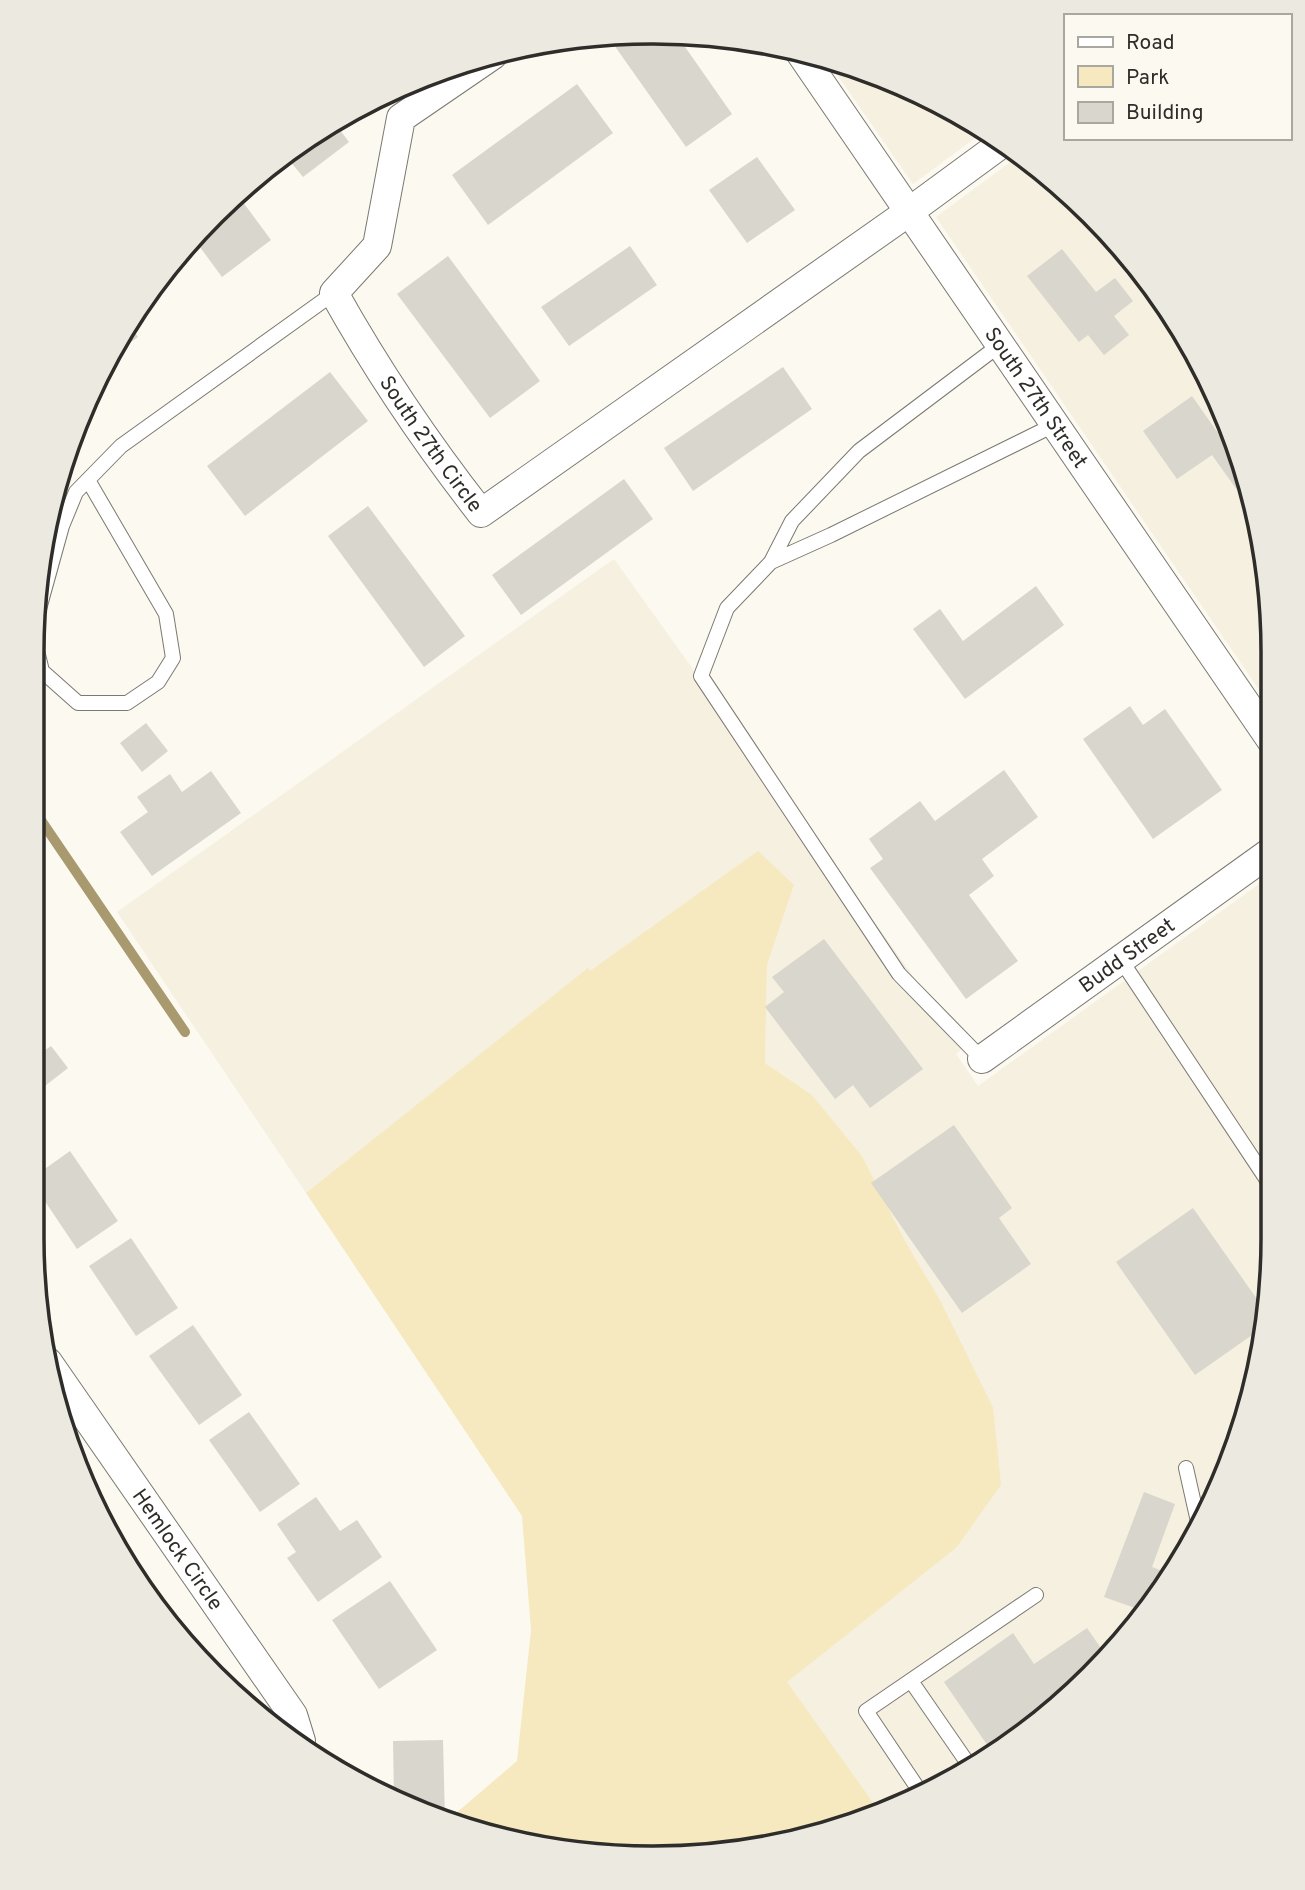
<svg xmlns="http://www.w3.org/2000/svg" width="1305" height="1890" font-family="Overpass,sans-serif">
  <rect width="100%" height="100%" fill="#fcf9f0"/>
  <path fill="#f5f0df" d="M827,60l64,19 95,51 -73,54z
    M1020,155l72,59 117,163 53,155 11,120v58l-337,-493z
    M614,559l350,488 -8,7 22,32 295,-212v363l-12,122 -35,117 -57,107 -78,94 -163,117 -49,17 -93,-129 170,-134 37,-141 -53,-107 -35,-59 -43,-85 -50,-61 -47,-32 2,-98 27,-80 -204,87 -2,-3 -282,224 -189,-281z"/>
  <path fill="#f6e9bf" d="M758,851l36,34 -27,80 -2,98 47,32 50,61 43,85 35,59 53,107 8,78 -45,63 -169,134 92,129 -106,36 -201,6 -124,-33 69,-59 14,-131 -9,-114 -216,-323 282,-225 2,3z"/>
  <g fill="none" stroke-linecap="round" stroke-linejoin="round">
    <path stroke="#a89a6e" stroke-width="10" d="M32,807l153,225"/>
  </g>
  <path fill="#d9d6cd" d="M653,32l23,2 56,80 -46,33 -72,-102 16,-11z
    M577,84l36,49 -125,92 -36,-50z
    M334,122l15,20 -46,35 -18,-22 23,-19z
    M757,157l38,53 -48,33 -38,-53z
    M237,194l34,46 -49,37 -28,-38 20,-26z
    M630,246l27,39 -88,61 -28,-39z
    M1062,249l34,43 19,-14 18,23 -19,15 15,19 -25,20 -16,-20 -9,7 -52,-66z
    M448,256l92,125 -50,37 -93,-124z
    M129,324l9,13 -30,22 7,-17z
    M783,367l29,42 -119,82 -29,-43z
    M330,372l38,49 -123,95 -38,-50z
    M1192,396l33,47 5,-4 15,45 -8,6 -25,-35 -35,24 -34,-48z
    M624,479l29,40 -132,96 -29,-40z
    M368,506l97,130 -41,31 -96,-131z
    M1036,586l28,39 -99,74 -52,-70 27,-20 23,32z
    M1130,706l13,19 22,-16 57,81 -69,49 -70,-100z
    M146,723l22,28 -26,21 -22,-29z
    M1004,770l34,47 -56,42 12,17 -25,19 49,66 -52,38 -96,-131 13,-9 -14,-20 51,-38 15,20z
    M211,771l30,42 -89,63 -32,-44 28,-20 -11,-15 33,-23 12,18z
    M824,939l99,130 -53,39 -17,-23 -18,14 -70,-92 19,-15 -12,-15z
    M32,1041l9,12 10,-7 17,22 -36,28z
    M954,1125l58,83 -13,10 32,46 -69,49 -91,-130z
    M70,1151l48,70 -41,28 -45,-67v-4z
    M1193,1208l73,104 -1,14 -70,49 -79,-113z
    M131,1238l47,70 -42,28 -47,-70z
    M193,1325l49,70 -43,30 -50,-69z
    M249,1412l51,72 -40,28 -51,-72z
    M1144,1492l31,12 -23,63 21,8 -4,8 -44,53 10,-28 -31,-11z
    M316,1497l24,34 17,-11 25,37 -64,45 -31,-44 9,-6 -19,-28z
    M390,1581l47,69 -58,39 -47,-69z
    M1087,1628l20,29 -16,20 -101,72 -46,-67 69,-49 21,31z
    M443,1740l2,79 -31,-8 -20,-12 -1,-58z"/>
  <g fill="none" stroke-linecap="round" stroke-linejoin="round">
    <defs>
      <path id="service" d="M771,562l60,-27 225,-111
        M34,627l28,-101 14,-34 45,-46 213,-153
        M33,635l9,36 36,32h49l31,-21 15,-24 -7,-44 -78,-134
        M1121,960l152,229
        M982,1059l-83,-85 -198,-298 26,-68 44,-46 21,-41 67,-70 142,-107
        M1186,1468l13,58
        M911,1681l58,84
        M923,1796l-57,-85 170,-116"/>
      <g id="minor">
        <path id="s1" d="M799,51l474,692"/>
        <path id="s2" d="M493,55l-92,63 -24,128 -43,47c43,77 93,151 147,220l429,-302 94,-69"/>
        <path id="s3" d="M982,1059l291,-209"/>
        <path id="s4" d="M48,1362l245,353 8,26"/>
      </g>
    </defs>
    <use href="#service" stroke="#7c7971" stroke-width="16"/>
    <use href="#minor" stroke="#7c7971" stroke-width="30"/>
    <use href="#service" stroke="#fff" stroke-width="14"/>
    <use href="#minor" stroke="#fff" stroke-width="28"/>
  </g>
  <g text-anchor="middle" stroke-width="7" stroke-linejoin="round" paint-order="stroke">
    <g font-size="21" fill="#2f2d2a" stroke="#fcf9f0">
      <text dy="7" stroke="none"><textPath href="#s1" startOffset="420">South 27th Street</textPath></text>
      <text dy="7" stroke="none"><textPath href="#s2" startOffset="485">South 27th Circle</textPath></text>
      <text dy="7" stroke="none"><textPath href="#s3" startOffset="178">Budd Street</textPath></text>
      <text dy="7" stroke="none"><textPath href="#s4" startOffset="228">Hemlock Circle</textPath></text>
    </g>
  </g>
  <path d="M0 0H1305V1890H0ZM652 44H653A608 608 0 0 1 1261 652V1238A608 608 0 0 1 653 1846H652A608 608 0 0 1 44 1238V652A608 608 0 0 1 652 44Z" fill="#ece9e0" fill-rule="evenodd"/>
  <path fill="none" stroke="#2f2d2a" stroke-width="3.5" d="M652 44H653A608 608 0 0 1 1261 652V1238A608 608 0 0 1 653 1846H652A608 608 0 0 1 44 1238V652A608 608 0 0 1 652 44Z"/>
  <rect x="1064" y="14" width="228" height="126" fill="#fcf9f0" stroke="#aaa7a1" stroke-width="2"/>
  <rect x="1078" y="37" width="35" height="10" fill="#ffffff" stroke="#aaa7a1" stroke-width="2"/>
  <text x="1126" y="49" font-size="21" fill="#2f2d2a">Road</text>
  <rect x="1078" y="66" width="35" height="21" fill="#f6e9bf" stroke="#aaa7a1" stroke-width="2"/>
  <text x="1126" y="84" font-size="21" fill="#2f2d2a">Park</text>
  <rect x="1078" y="102" width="35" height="21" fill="#d9d6cd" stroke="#aaa7a1" stroke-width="2"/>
  <text x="1126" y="119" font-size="21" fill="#2f2d2a">Building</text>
</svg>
